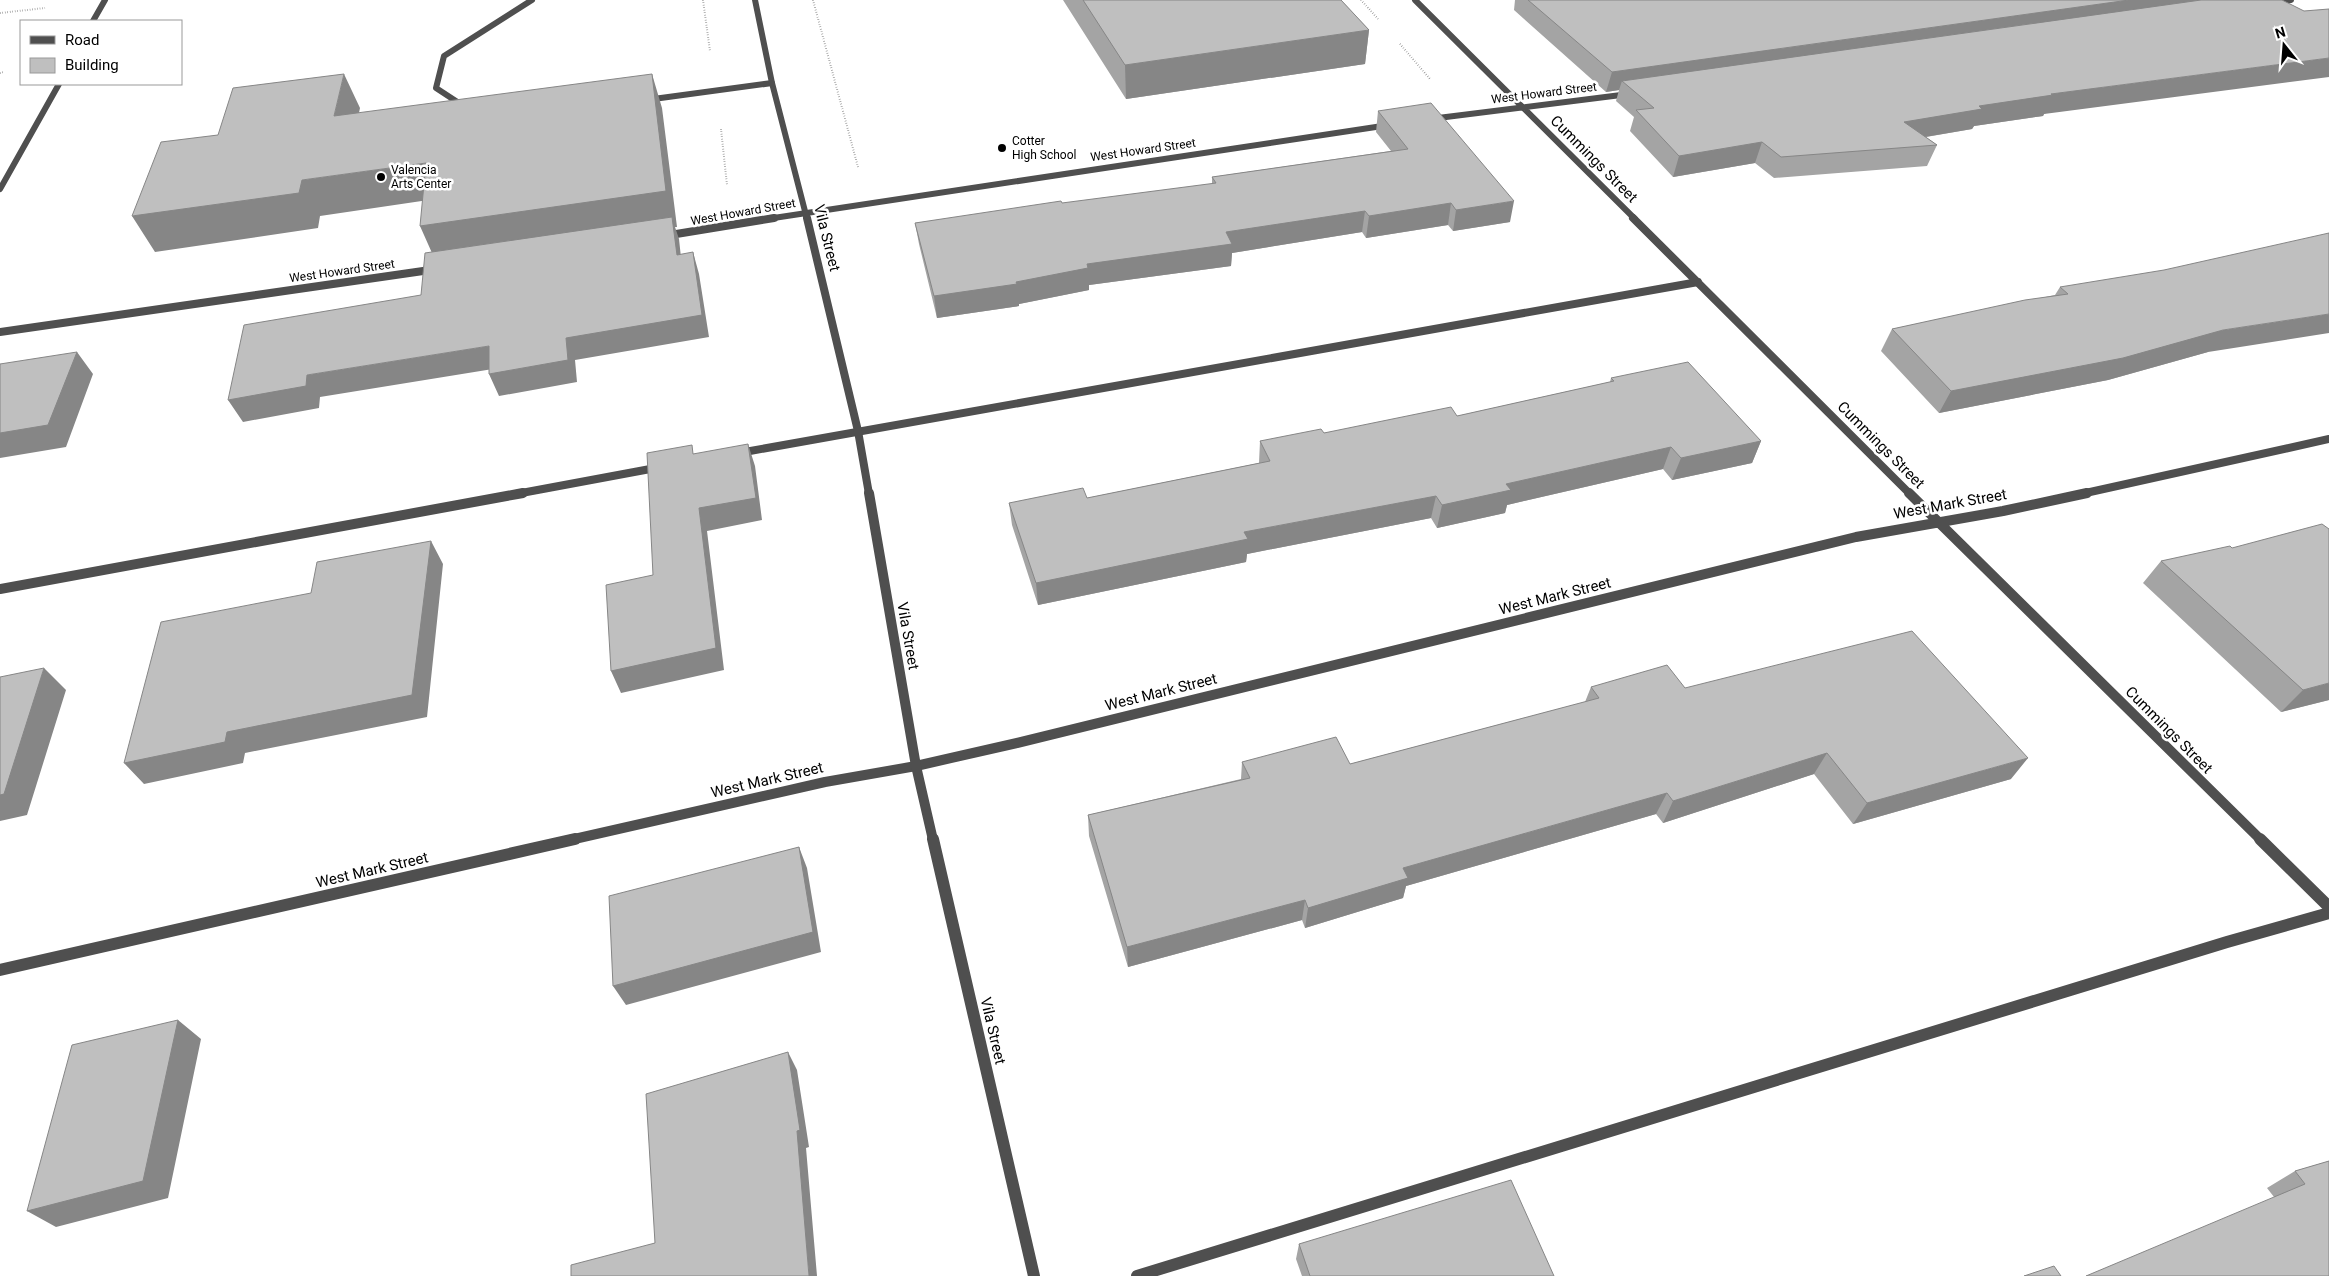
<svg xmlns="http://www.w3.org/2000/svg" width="2329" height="1276" font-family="Roboto,sans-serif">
  <rect width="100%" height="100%" fill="#fff"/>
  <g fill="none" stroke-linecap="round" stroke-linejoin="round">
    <path stroke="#717171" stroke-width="2" stroke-dasharray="0.5 2" stroke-linecap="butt" d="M703,0l7,51
      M813,0l45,167
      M1361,0l18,20
      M0,13l45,-5
      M1400,44l30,35
      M0,73l4,-1
      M721,129l6,56"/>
    <path stroke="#4f4f4f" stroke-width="6" d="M646,100l126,-17
      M465,107l-29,-19 8,-32 88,-56"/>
    <path stroke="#4f4f4f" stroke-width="8" d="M739,453l959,-171
      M516,494l145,-27"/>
    <path stroke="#4f4f4f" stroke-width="10" d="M0,589l523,-96"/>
    <path stroke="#4f4f4f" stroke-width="12" d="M1137,1276l1090,-334 102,-29"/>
    <path stroke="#4f4f4f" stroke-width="6" d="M1415,0l220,219
      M2272,3l19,-3
      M93,21l12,-21
      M1430,119l199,-25
      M0,189l59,-105
      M767,219l622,-94"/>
    <path stroke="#4f4f4f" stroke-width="8" d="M1633,218l277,276
      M664,236l110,-18
      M0,332l437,-63
      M2081,494l248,-55"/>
    <path stroke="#4f4f4f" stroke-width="10" d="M1909,493l352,347
      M570,840l255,-58 91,-16 101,-23 839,-206 147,-26 84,-18"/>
    <path stroke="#4f4f4f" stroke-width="12" d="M2260,839l69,68
      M0,970l575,-131"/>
    <path stroke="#4f4f4f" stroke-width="6" d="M755,0l17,83 35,136"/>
    <path stroke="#4f4f4f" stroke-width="8" d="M807,218l51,213 11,63"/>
    <path stroke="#4f4f4f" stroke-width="10" d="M869,493l47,273 17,74"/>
    <path stroke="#4f4f4f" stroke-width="12" d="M933,839l101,437"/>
  </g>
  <path fill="#a4a4a4" d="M1063,0h278l28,30 -4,34 -239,35z
    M1515,0h767l-238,114 -1,2 -69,10 -2,3 -46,8 11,8 -10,21 -153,12 -19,-15 -82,14 -43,-46 4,-14 -18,-16 3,-11 -13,2 -92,-82z
    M1378,111l132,111 -57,9 -5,-6 -82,13 -4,-6 -130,21 -1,13 -142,19v5l-70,14v2l-82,12 -18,-74 -4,-21 297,-39v-7l179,-26 -15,-19z
    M2060,287l148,65 -100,28 -169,33 -58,-62 11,-22 163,-34z
    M1611,378l150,63 -9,22 -80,17 -9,-11 -156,36 -2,8 -68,15 -6,-10 -184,36 -1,8 -208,43 -26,-80 -3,-22 78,-5 172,-35 1,-22 197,-25 153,-34z
    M2232,548l97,152 -48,12 -138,-129 18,-22z
    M1591,687l94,1 326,91 -158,45 -39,-50 -151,49 -7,-9 -250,72 -3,12 -98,30 -3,-8 -174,47 -39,-131 -1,-21 153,-36 1,-17 108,2 235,-62z
    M2329,1161v115l-55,-79 -7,-9 28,-17z
    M1299,1244l255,32h-252l-6,-17z"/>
  <path fill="#868686" d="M2129,0h110l-617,81 -3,9 -13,2 6,-20z
    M1369,30l-4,34 -239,35 -1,-34z
    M2329,58v19l-285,37 -1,2 -69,10 -2,3 -77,13 9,-20 75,-16 72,-12z
    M344,74l16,34 -9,43 -17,-35z
    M652,74l10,34 15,119h-2l4,12 4,37 -247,-14 -16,-36z
    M1762,142l-7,21 -82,14 6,-21z
    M426,163l16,35 -122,18 -2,12 -163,24 -23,-36 170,-36z
    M1514,201l-4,21 -57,9 3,-21z
    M1451,203l-3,22 -82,13 3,-22z
    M1365,211l-3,21 -130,21 -1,13 -142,19v5l-70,14v2l-82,12 -3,-22 82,-14 71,-18 139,-32z
    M693,252l6,22 10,63 -134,23 2,22 -78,14 -10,-22 77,-36z
    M2329,314v19l-121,19 -100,28 -169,33 12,-22 272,-61z
    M489,346l10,22 -179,29 -1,11 -76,14 -15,-22 79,-25z
    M77,352l16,22 -27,73 -66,11v-25z
    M1761,441l-9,22 -80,17 9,-22z
    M748,444l7,22 7,54 -55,11 17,139 -103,23 -10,-22 88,-163z
    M1671,447l-8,22 -156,36 -2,8 -68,15 5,-23 64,-21z
    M1436,496l-5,22 -184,36 -1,8 -208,43 -2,-22 208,-51z
    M431,541l12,23 -16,153 -182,36 -2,10 -99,21 -20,-21 103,-31z
    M44,668l22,22 -39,125 -27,6v-26z
    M2329,683v17l-48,12 22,-22z
    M1827,753l-13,21 -151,49 10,-22z
    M2028,758l-17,21 -158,45 14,-21z
    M1667,793l-11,21 -250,72 -3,12 -98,30 3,-20 95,-40z
    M799,847l8,21 14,84 -195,53 -13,-19z
    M1305,900l-3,20 -174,47 -1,-20z
    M178,1020l23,19 -33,159 -112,29 -29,-16z
    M788,1052l9,18 12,77 -3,1 11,128h-8z"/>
  <path fill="#bfbfbf" stroke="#868686" d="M1083,0h258l28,30 -244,35z
    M1528,0h601l-517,72z
    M2201,0h81l22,11 25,-2v49l-278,36 2,1 -74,11 3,3 -78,13 33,23 -156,12 -19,-15 -83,14 -43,-46 18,-2 -32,-27z
    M344,74l-10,42 318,-42 14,117 -246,35 6,-63 -124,17 -3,13 -167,23 29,-74 57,-7 15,-47z
    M1431,103l83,98 -58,9 -5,-7 -82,13 -4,-5 -139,21 6,12 -145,20 1,4 -72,14 1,2 -83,12 -19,-73 146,-22 1,2 154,-20 -4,-6 196,-28 -30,-38z
    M672,217l5,38 16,-3 9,63 -136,23 2,22 -79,14v-28l-182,29 -1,11 -78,14 16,-75 177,-30 4,-42z
    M2329,233v81l-106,16 -100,28 -172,33 -59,-62 133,-29 43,-6 -8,-7 104,-17z
    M77,352l-29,73 -48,8v-69z
    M1688,362l73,79 -80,17 -10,-11 -165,37 5,6 -69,15 -6,-9 -192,36 4,7 -212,44 -27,-80 74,-15 4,10 183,-37 -10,-20 61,-12 3,4 127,-26 6,9 157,-35 -3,-3z
    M748,444l8,54 -57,10 17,140 -105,23 -5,-86 47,-10 -6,-122 45,-8 1,9z
    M2322,524l7,5v154l-26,7 -142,-129 69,-15 2,2z
    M431,541l-19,154 -185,37 -2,10 -101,21 37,-141 150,-29 6,-31z
    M1912,631l116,127 -161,45 -40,-50 -154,48 -6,-8 -264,75 5,10 -100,30 -3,-8 -178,47 -39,-132 162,-37 -8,-16 94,-25 14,27 249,-66 -8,-11 76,-22 18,23z
    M44,668l-40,126 -4,1v-118z
    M799,847l14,85 -200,54 -4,-90z
    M178,1020l-35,161 -116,30 45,-166z
    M788,1052l12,78 -3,1 12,145h-238v-11l84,-22 -9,-149z
    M2329,1161v115h-243l219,-92 -10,-13z
    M1511,1180l43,96h-244l-11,-32z
    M2054,1266l7,10h-37z"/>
  <g fill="#000" stroke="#fff" stroke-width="2">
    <circle cx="1002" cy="148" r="5"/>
    <circle cx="381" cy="177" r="5"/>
  </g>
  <g text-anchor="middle" stroke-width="5" stroke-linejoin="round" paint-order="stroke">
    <g font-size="12" fill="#000" stroke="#fff">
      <text transform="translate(1544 93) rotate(-7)" y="4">West Howard Street</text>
      <text transform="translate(1143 150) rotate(-8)" y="4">West Howard Street</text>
      <text transform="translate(743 212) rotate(-10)" y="4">West Howard Street</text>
      <text transform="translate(342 271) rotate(-8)" y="4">West Howard Street</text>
    </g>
    <g font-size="12" fill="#000" stroke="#fff" text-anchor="start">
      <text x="1012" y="145">Cotter<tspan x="1012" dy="14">High School</tspan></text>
      <text x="391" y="174">Valencia<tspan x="391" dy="14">Arts Center</tspan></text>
    </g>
    <g font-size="15" fill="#000" stroke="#fff">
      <text transform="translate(1594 159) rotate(45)" y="5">Cummings Street</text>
      <text transform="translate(827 238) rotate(76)" y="5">Vila Street</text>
      <text transform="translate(1881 445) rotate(45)" y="5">Cummings Street</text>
      <text transform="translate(1950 504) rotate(-10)" y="5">West Mark Street</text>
      <text transform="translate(1555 596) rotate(-14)" y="5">West Mark Street</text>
      <text transform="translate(908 636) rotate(80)" y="5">Vila Street</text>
      <text transform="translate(1161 692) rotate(-14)" y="5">West Mark Street</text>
      <text transform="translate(2169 730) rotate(45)" y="5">Cummings Street</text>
      <text transform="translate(767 780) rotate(-13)" y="5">West Mark Street</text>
      <text transform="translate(372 870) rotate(-13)" y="5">West Mark Street</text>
      <text transform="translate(993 1031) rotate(77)" y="5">Vila Street</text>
    </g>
  </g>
  <rect x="20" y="20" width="162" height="65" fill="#ffffff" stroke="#999999"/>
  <rect x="30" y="36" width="25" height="8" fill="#4f4f4f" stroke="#999999"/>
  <text x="65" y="45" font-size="15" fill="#000000">Road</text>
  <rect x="30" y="58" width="25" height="15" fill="#bfbfbf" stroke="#999999"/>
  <text x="65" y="70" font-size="15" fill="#000000">Building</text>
  <g transform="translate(2284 45) rotate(343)" stroke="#ffffff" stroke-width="4" paint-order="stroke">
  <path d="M0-4L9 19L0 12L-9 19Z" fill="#000000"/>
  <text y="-8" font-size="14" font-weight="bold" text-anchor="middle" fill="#000000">N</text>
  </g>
</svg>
